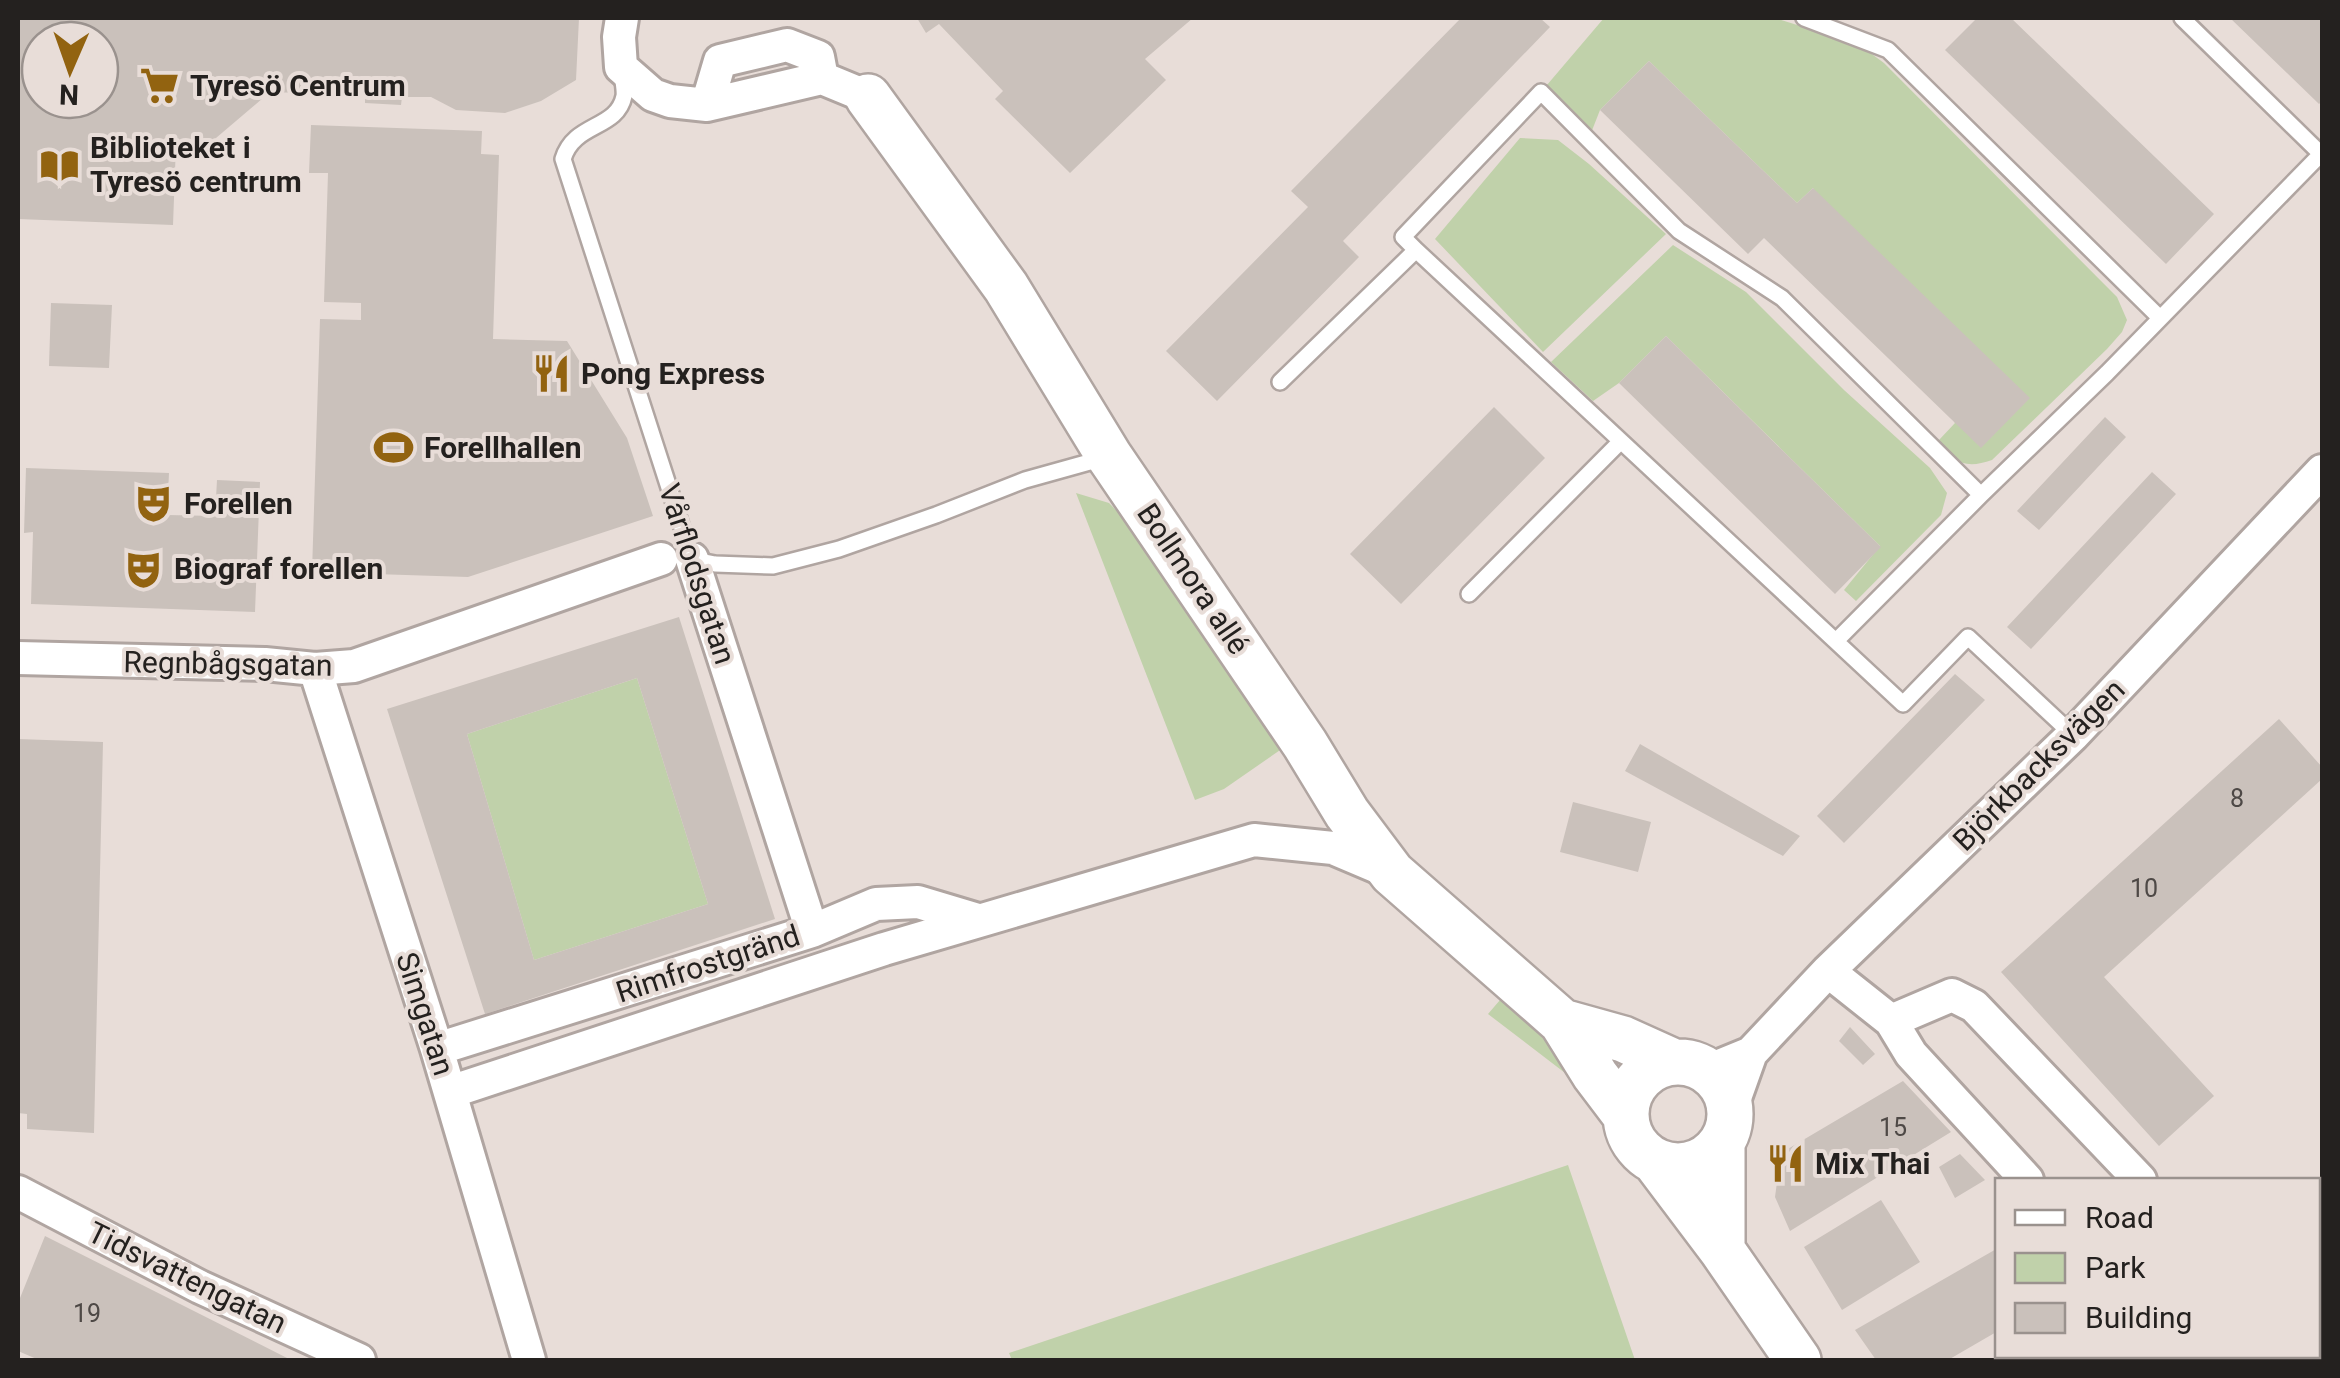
<svg xmlns="http://www.w3.org/2000/svg" width="2340" height="1378" font-family="Roboto,sans-serif">
  <rect width="100%" height="100%" fill="#e8ddd8"/>
  <path fill="#c0d1aa" d="M1604,18h171l67,21 27,13 15,11 233,234 10,23 -5,12 -15,17 -115,111c-25,9 -40,4 -53,-20l16,-17 -142,-235 -16,15 -148,-142 -49,49 -9,23 -50,-41z
    M1520,138l38,2 31,24 77,70 -123,118 -108,-113z
    M1673,245l73,47 98,98 86,78 17,25 -6,22 -85,86 -12,-11 36,-44 -214,-210 -47,47 -26,18 -42,-39z
    M1076,493l33,10 19,19 158,224 -62,43 -29,11z
    M637,678l71,226 -174,56 -67,-226z
    M1500,1000l57,50 19,29 -7,-3 -81,-62z
    M1568,1165l67,195h-623l-3,-7z"/>
  <path fill="#cac1bb" fill-rule="evenodd" d="M18,18h561l-3,62 -35,21 -36,12 -49,-3 -25,-13h-29l-1,8 -36,-2v-8l-95,-3 -54,46 -1,8 -39,-2 -3,81 -155,-6zM40,40h60v60h-60z
    M917,18h276l-48,41 21,21 -96,93 -75,-74 8,-8 -64,-67 -13,9z
    M1461,18h79l10,9 -207,214 16,16 -142,144 -51,-50 142,-144 -17,-16z
    M1977,18h34l203,196 -48,50 -221,-214z
    M2230,18h92v83l-3,3z
    M1649,61l148,142 16,-15 217,210 -49,50 -217,-210 -16,16 -148,-144z
    M311,125l171,6 -1,23 18,1 -6,184 74,2 60,97 26,78 -185,61 -156,-5 8,-253 41,1v-17l-37,-1 4,-129h-19z
    M51,303l61,2 -3,63 -60,-2z
    M1666,336l215,211 -46,47 -216,-211z
    M1494,407l51,51 -144,146 -51,-50z
    M2105,417l21,20 -87,93 -22,-19z
    M26,468l143,5 -2,42 48,1 2,-36 43,2 -5,130 -224,-8 2,-72 -9,1z
    M2152,472l24,22 -145,155 -24,-22z
    M679,617l96,302 -290,95 -98,-305zM637,678l71,226 -174,56 -67,-226z
    M1955,674l30,26 -141,143 -27,-27z
    M2279,719l43,48v12l-218,198 110,119 -55,50 -158,-174z
    M18,739l85,3 -9,391 -67,-4v-15l-9,-1z
    M1640,744l160,92 -17,20 -158,-85z
    M1573,802l78,20 -13,50 -78,-20z
    M1850,1027l25,27 -12,11 -24,-24z
    M1903,1081l48,51 -161,99 -15,-34 6,-44z
    M1960,1154l25,26 -30,18 -16,-31z
    M1881,1200l39,62 -78,48 -38,-63z
    M45,1236l246,124h-252l-21,-9v-48z
    M2322,1239v101l-4,-5v-92z
    M1998,1248v83l-50,29h-72l-21,-30z
    M2067,1356h86l5,4h-99z"/>
  <g fill="none" stroke-linecap="round" stroke-linejoin="round">
    <defs>
      <path id="lane" d="M1804,18l84,32 271,267
        M622,71c0,8 3,18 2,25 -7,34 -50,26 -61,63l129,400
        M1416,250l-13,-13 138,-145 138,139 103,67 199,197
        M1280,382l136,-132 487,454 65,-67 105,98
        M690,559l25,5 58,2 66,-17 97,-34 89,-35 79,-22
        M1469,594l152,-153
        M1836,641l145,-146 126,-122 214,-219 -139,-136"/>
      <path id="street" d="M622,18l-3,19 2,30 32,28 17,6 37,4 115,-27 46,19
        M707,105l13,-44 67,-16 31,12 4,21
        M692,559l120,372
        M18,658l247,6 50,5 39,-3 307,-107
        M315,669l122,380 92,311
        M1828,971l63,50 20,33 116,126
        M1891,1021l61,-26 22,11 166,174
        M437,1049l375,-118 64,-27 42,-2 60,18
        M1707,1071l44,-18
        M450,1092l434,-143 370,-109 79,8 59,25
        M1730,1112l21,-59 77,-82 245,-236 249,-264
        M18,1192l182,95 159,73
        M2187,1356l4,4
        M2300,1356l5,4"/>
      <path id="secondary" d="M868,97l138,190 103,169 196,288 42,69 45,60 170,149 33,53 31,41
        M1562,1022l61,17 51,23
        M1626 1114a52 52 0 1 1 104 0a52 52 0 1 1-104 0Z
        M1722,1143v107
        M1655,1161l67,89 76,110"/>
    </defs>
    <use href="#lane" stroke="#b0a5a1" stroke-width="20"/>
    <use href="#street" stroke="#b0a5a1" stroke-width="38"/>
    <use href="#secondary" stroke="#b0a5a1" stroke-width="50"/>
    <use href="#lane" stroke="#fff" stroke-width="15"/>
    <use href="#street" stroke="#fff" stroke-width="32"/>
    <use href="#secondary" stroke="#fff" stroke-width="45"/>
  </g>
  <defs>
    <symbol id="supermarket-bare" viewBox="-9 -9 18 18"><path d="M-6-5.5h2.5l.6 2H6L4.5 2H-2.5L-4.4-4H-6ZM-1.5 3.2a1.3 1.3 0 1 0 .1 0ZM3 3.2a1.3 1.3 0 1 0 .1 0Z" fill="#926310" stroke="#e8ddd8" stroke-width="2.5" paint-order="stroke"/></symbol>
    <symbol id="library-bare" viewBox="-9 -9 18 18"><path d="M-6-4Q-3-5.5-.7-3.5V5Q-3 3-6 4ZM6-4Q3-5.5 .7-3.5V5Q3 3 6 4Z" fill="#926310" stroke="#e8ddd8" stroke-width="2.5" paint-order="stroke"/></symbol>
    <symbol id="restaurant-bare" viewBox="-9 -9 18 18"><path d="M-5-6h1v4h1v-4h1v4h1v-4h1v5L-1.5 .5V6h-2V.5L-5-1ZM5-6V6H3V1.5H1.5Q1.5-4 5-6Z" fill="#926310" stroke="#e8ddd8" stroke-width="2.5" paint-order="stroke"/></symbol>
    <symbol id="stadium-bare" viewBox="-9 -9 18 18"><path d="M0-5a6.5 5 0 1 0 0 10a6.5 5 0 1 0 0-10ZM-3.5-1.8h7v3.6h-7Z" fill="#926310" stroke="#e8ddd8" stroke-width="2.5" paint-order="stroke"/></symbol>
    <symbol id="theatre-bare" viewBox="-9 -9 18 18"><path d="M-5-5.5Q0-4 5-5.5V0Q5 5 0 6Q-5 5-5 0ZM-3.3-2.5H-1v1.5H-3.3ZM1-2.5H3.3v1.5H1ZM-2.8 1Q0 5.5 2.8 1Z" fill="#926310" stroke="#e8ddd8" stroke-width="2.5" paint-order="stroke"/></symbol>
  </defs>
  <g fill-rule="evenodd">
    <use href="#supermarket-bare" x="132" y="58" width="55" height="55"/>
    <use href="#library-bare" x="32" y="138" width="55" height="55"/>
    <use href="#restaurant-bare" x="524" y="346" width="55" height="55"/>
    <use href="#stadium-bare" x="366" y="420" width="55" height="55"/>
    <use href="#theatre-bare" x="126" y="476" width="55" height="55"/>
    <use href="#theatre-bare" x="116" y="542" width="55" height="55"/>
    <use href="#restaurant-bare" x="1758" y="1136" width="55" height="55"/>
  </g>
  <g text-anchor="middle" stroke-width="8" stroke-linejoin="round" paint-order="stroke">
    <g font-size="25" fill="#4e4946">
      <text x="2237" y="807">8</text>
      <text x="2144" y="897">10</text>
      <text x="1893" y="1136">15</text>
      <text x="87" y="1322">19</text>
    </g>
    <g font-size="30" font-weight="bold" fill="#24211f" stroke="#e8ddd8" text-anchor="start">
      <text x="190" y="96">Tyresö Centrum</text>
      <text x="90" y="158">Biblioteket i<tspan x="90" dy="34">Tyresö centrum</tspan></text>
      <text x="581" y="384">Pong Express</text>
      <text x="424" y="458">Forellhallen</text>
      <text x="184" y="514">Forellen</text>
      <text x="174" y="579">Biograf forellen</text>
      <text x="1815" y="1174">Mix Thai</text>
    </g>
    <g font-size="30" fill="#24211f" stroke="#e8ddd8">
      <text transform="translate(697 574) rotate(72)" y="10">Vårflodsgatan</text>
      <text transform="translate(1193 579) rotate(56)" y="10">Bollmora allé</text>
      <text transform="translate(228 664) rotate(1)" y="10">Regnbågsgatan</text>
      <text transform="translate(2039 765) rotate(-45)" y="10">Björkbacksvägen</text>
      <text transform="translate(708 964) rotate(-18)" y="10">Rimfrostgränd</text>
      <text transform="translate(425 1014) rotate(72)" y="10">Simgatan</text>
      <text transform="translate(187 1278) rotate(26)" y="10">Tidsvattengatan</text>
    </g>
  </g>
  <rect width="2340" height="1378" fill="none" stroke="#24211f" stroke-width="40"/>
  <rect x="1995" y="1178" width="325" height="180" fill="#e8ddd8" stroke="#9a928e" stroke-width="2.5"/>
  <rect x="2015" y="1210" width="50" height="15" fill="#ffffff" stroke="#9a928e" stroke-width="2.5"/>
  <text x="2085" y="1228" font-size="30" fill="#24211f">Road</text>
  <rect x="2015" y="1253" width="50" height="30" fill="#c0d1aa" stroke="#9a928e" stroke-width="2.5"/>
  <text x="2085" y="1278" font-size="30" fill="#24211f">Park</text>
  <rect x="2015" y="1303" width="50" height="30" fill="#cac1bb" stroke="#9a928e" stroke-width="2.5"/>
  <text x="2085" y="1328" font-size="30" fill="#24211f">Building</text>
  <g transform="translate(70 70) rotate(182)"><circle r="48" fill="#e8ddd8" stroke="#9a928e" stroke-width="2.5"/>
  <path d="M0-8L18 38L0 25L-18 38Z" fill="#926310"/>
  <text y="-15" font-size="28" font-weight="bold" text-anchor="middle" fill="#24211f">N</text>
  </g>
</svg>
